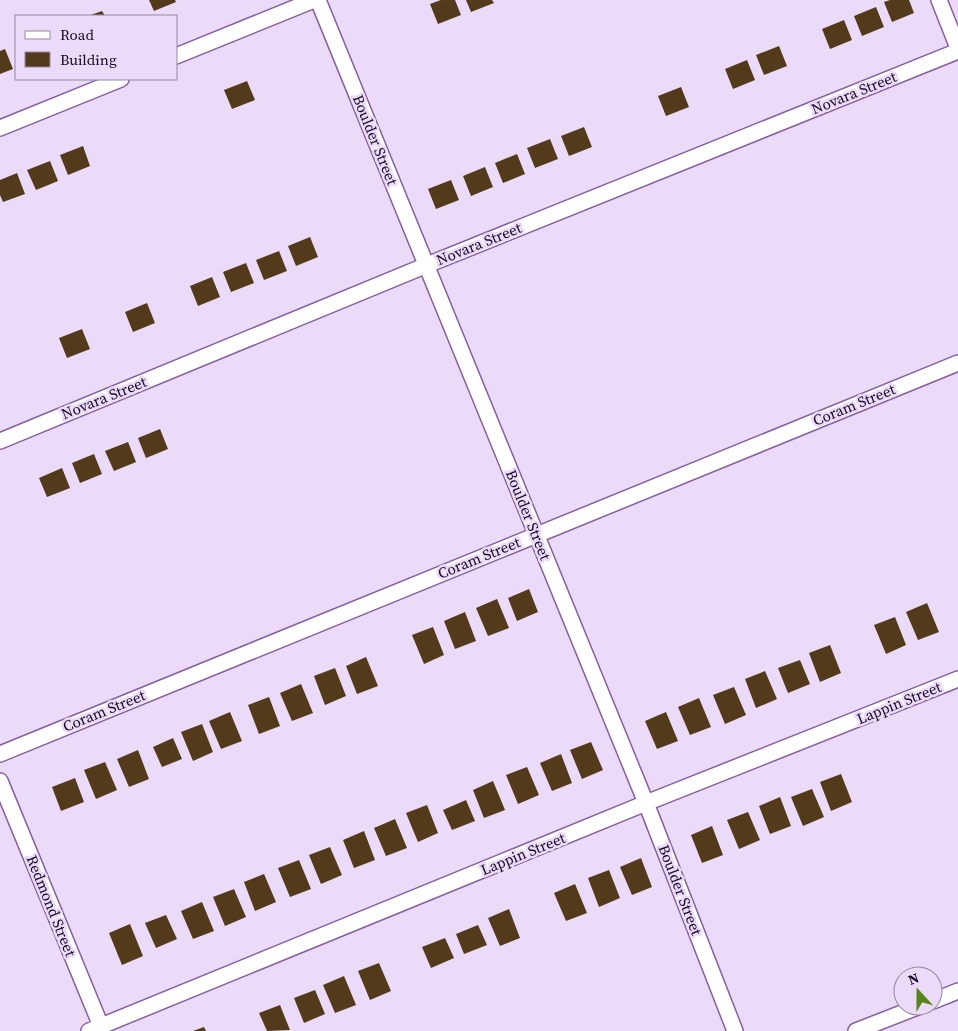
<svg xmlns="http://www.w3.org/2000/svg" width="958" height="1031" font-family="'Source Serif 4',serif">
  <rect width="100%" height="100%" fill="#ebdbf8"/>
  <path fill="#523a1b" d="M149,0h26l1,2 -22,9z
    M441,0h14l6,15 -23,9 -8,-20z
    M466,0h26l2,3 -23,9z
    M890,0h19l5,13 -22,9 -8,-20z
    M876,7l8,20 -22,9 -8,-20z
    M102,11l3,5h-17z
    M844,20l8,20 -22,9 -8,-20z
    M779,46l8,20 -23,9 -8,-20z
    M5,49l8,20 -13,5v-23z
    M747,60l8,20 -22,9 -8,-20z
    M247,81l8,19 -23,9 -8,-19z
    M681,87l8,20 -23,9 -8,-20z
    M584,127l8,20 -23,9 -8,-20z
    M550,139l8,20 -23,9 -8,-20z
    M83,146l7,20 -22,9 -8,-20z
    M517,154l8,20 -22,9 -8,-20z
    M50,161l8,20 -22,9 -9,-20z
    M485,167l8,20 -22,9 -8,-20z
    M17,173l8,21 -22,8 -3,-7v-15z
    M451,180l8,20 -23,9 -8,-20z
    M310,237l8,20 -22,9 -8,-20z
    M279,251l8,20 -23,9 -8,-20z
    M246,263l8,20 -23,9 -8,-20z
    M212,277l8,20 -22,9 -8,-20z
    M147,303l8,20 -22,9 -8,-20z
    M82,329l8,20 -23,9 -8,-20z
    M160,429l8,20 -22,9 -8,-20z
    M128,442l8,20 -22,9 -9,-20z
    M94,454l8,20 -22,9 -8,-20z
    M62,468l8,20 -23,9 -8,-19z
    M529,589l9,23 -21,9 -9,-23z
    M497,599l12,29 -21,8 -12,-28z
    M927,603l12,29 -21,8 -12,-28z
    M465,612l11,29 -21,8 -11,-28z
    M895,617l11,28 -20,9 -12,-29z
    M433,627l11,28 -20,9 -12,-29z
    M830,645l11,28 -21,9 -11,-29z
    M366,657l12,29 -21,8 -11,-28z
    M800,660l10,24 -22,9 -10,-25z
    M335,668l11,28 -21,9 -11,-29z
    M765,671l12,28 -21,9 -11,-29z
    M301,684l12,29 -21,8 -12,-28z
    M734,687l12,28 -21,9 -12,-29z
    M269,697l11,29 -21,8 -11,-29z
    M699,698l12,29 -21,8 -12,-28z
    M230,712l12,29 -21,8 -12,-28z
    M666,712l12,29 -21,8 -12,-28z
    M202,724l11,28 -20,9 -12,-29z
    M173,738l9,21 -20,8 -9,-20z
    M591,742l12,28 -21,9 -12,-29z
    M138,750l11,29 -20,8 -12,-28z
    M561,754l11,29 -20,8 -12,-28z
    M105,762l12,28 -21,9 -12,-29z
    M527,767l12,28 -21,9 -12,-29z
    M841,774l11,28 -21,9 -11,-29z
    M75,778l9,24 -23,9 -9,-24z
    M493,781l12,29 -21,8 -11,-28z
    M812,789l12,28 -21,9 -12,-29z
    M780,797l11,29 -21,8 -11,-28z
    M466,800l9,21 -23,9 -9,-20z
    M427,805l11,28 -20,9 -12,-29z
    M748,812l12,28 -21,9 -12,-29z
    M395,819l12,29 -21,8 -12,-28z
    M712,826l11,29 -21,8 -11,-28z
    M364,831l11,29 -21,8 -11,-28z
    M330,847l12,28 -21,9 -12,-29z
    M641,858l11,29 -20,8 -12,-28z
    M299,860l12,29 -21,8 -12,-29z
    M609,870l11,28 -21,9 -11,-29z
    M264,874l12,28 -21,9 -11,-29z
    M575,884l12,29 -21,8 -12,-28z
    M234,889l12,28 -21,9 -12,-29z
    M202,902l12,29 -21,8 -12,-28z
    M509,909l11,29 -20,8 -12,-28z
    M166,915l11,24 -21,9 -11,-25z
    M130,924l13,32 -21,9 -13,-32z
    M478,925l9,20 -23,9 -8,-20z
    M445,938l9,20 -23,10 -9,-21z
    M379,963l12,28 -21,9 -12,-29z
    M344,976l12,29 -21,8 -12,-28z
    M315,990l10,24 -21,9 -10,-25z
    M280,1005l10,25 -23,1 -8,-18z
    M204,1027l2,4h-13z"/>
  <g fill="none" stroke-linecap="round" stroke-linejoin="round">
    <defs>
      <path id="minor" d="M318,0l328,803 89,228
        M939,0l19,48
        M176,56l138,-56
        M0,128l121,-49
        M0,441l427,-176 531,-214
        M0,754l958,-391
        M0,781l103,250
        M933,1001l25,-10
        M89,1031l557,-228 312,-124
        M856,1031l64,-25"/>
    </defs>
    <use href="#minor" stroke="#865fa0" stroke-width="18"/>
    <use href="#minor" stroke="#fff" stroke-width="15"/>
  </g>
  <g text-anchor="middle" stroke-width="5" stroke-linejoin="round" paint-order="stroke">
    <g font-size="15" fill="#180822" stroke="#ebdbf8">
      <text transform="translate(854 93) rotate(-22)" y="5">Novara Street</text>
      <text transform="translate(375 140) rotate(68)" y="5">Boulder Street</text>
      <text transform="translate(479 244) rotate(-22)" y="5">Novara Street</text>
      <text transform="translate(104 398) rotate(-22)" y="5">Novara Street</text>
      <text transform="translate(854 405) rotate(-22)" y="5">Coram Street</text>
      <text transform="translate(528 515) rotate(68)" y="5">Boulder Street</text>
      <text transform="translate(479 558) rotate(-22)" y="5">Coram Street</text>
      <text transform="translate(899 703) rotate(-22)" y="5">Lappin Street</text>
      <text transform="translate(104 711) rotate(-22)" y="5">Coram Street</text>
      <text transform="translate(523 854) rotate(-22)" y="5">Lappin Street</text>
      <text transform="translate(680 890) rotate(69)" y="5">Boulder Street</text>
      <text transform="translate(51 906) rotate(68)" y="5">Redmond Street</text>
    </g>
  </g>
  <rect x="15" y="15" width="162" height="65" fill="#ebdbf8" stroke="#9787a2"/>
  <rect x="25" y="31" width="25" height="8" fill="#ffffff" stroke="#9787a2"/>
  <text x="60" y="40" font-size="15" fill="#180822">Road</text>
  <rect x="25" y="52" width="25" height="15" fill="#523a1b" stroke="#9787a2"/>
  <text x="60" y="65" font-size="15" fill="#180822">Building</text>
  <g transform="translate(918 991) rotate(339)"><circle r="24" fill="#ebdbf8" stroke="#9787a2"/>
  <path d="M0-4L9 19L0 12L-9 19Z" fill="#578616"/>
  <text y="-8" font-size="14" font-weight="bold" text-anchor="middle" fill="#180822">N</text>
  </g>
</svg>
